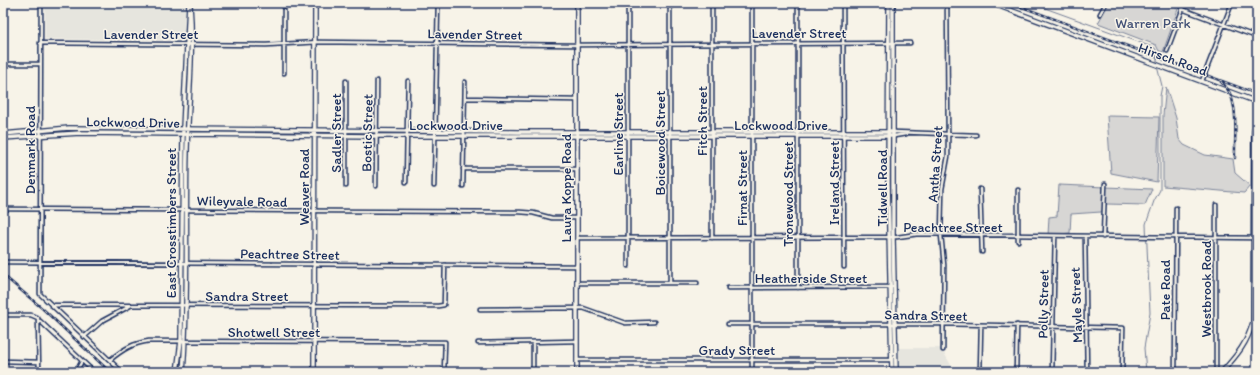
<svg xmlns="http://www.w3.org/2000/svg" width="1260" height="375" font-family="Itim,sans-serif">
  <rect width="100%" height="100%" fill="#f7f3e8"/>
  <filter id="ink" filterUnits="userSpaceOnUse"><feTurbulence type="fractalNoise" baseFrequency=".025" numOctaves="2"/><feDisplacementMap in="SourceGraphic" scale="8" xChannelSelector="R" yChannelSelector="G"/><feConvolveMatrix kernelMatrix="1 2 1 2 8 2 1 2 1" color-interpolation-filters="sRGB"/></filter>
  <g filter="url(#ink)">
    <path fill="#e6e5de" d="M45,3h140v37l-140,-1z
      M899,348h42l14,24h-56z"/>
    <path fill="#d7d6d4" stroke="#798299" d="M1109,3h52l17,6 -15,43 -4,-1 -3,-6 -58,-22z
      M1166,87l10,31 3,21 5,6 21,10 28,4 2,14 15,13 -6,7 -81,-7v-71z
      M1107,116l52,1 -2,65 -46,-9z
      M1059,185l93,4 -7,16 -38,-1 -6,8 -30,2 -1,19 -22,2 1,-18 8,-1z"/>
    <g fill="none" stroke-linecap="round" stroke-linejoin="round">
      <path stroke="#727c95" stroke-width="1" d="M1031,3l124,45 2,4v11
        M1146,372l-2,-24 6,-35 -4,-89 8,-23 6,-11v-94l2,-10 -5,-20"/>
      <defs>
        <path id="street" d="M41,3l-1,291 82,78
          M462,3l115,1
          M628,3v263
          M712,3v235
          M798,3v285
          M843,3l1,264
          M1182,9l75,28
          M1100,14l6,-11
          M40,43l226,2 53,-3 254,3 337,-2
          M1167,51l18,-48
          M3,64h37
          M284,73v-63
          M1202,81l30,-78
          M465,98l111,2
          M894,132l82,3
          M894,136l12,-2
          M463,169h114
          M406,182l2,-101
          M346,186v-105
          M376,186l1,-105
          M434,186l4,-183
          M463,186l2,-104
          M980,189l2,63
          M1018,190v51
          M3,209l517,3 13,1 19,5h25
          M1085,237l2,135
          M1103,237l2,-53
          M577,238l320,-1 21,-3 339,4
          M3,262l574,4
          M577,283h120
          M670,283v-280
          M728,288l164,-1
          M51,305l387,1 6,-1 1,-40
          M480,309l103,-1 42,15 29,-1
          M3,315h28l7,3 1,54
          M40,321l54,51
          M728,324h216l179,4 -1,44
          M84,337l18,-16 28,-15
          M478,343l99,-2
          M943,350l1,-85 -3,-30 1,-46 6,-33v-21l-1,-132
          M110,360c12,-10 23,-17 39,-19l296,1 -1,30
          M577,360h315
          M3,361l36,1
          M76,372l6,-11
          M533,372v-29
          M752,372v-369
          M980,372l1,-46
          M1016,372l1,-47
          M1052,372l3,-136
          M1175,372l1,-164
          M1216,372v-167"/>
        <path id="secondary" d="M577,3v369
          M889,3l-1,179 4,190
          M893,3v234l3,135
          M991,3l266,99
          M3,134l66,-6 449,4h376
          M3,138l77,-5 296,3h518
          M177,372l4,-31 2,-213 6,-125
          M183,372c6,-73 2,-148 4,-221 1,-49 7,-97 3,-146
          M314,372l1,-369
          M1222,372c15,-17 25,-28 31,-50l1,-190 3,-14"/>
      </defs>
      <use href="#street" stroke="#1b2f5e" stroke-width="5.5"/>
      <use href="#secondary" stroke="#1b2f5e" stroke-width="6"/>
      <use href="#street" stroke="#f7f3e8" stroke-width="2.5"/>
      <use href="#secondary" stroke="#f7f3e8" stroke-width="3.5"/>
      <defs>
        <path id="rail" d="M1011,3l246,91
          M1221,82c20,15 13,54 14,76
          M3,275l40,34 67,63"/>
      </defs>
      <use href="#rail" stroke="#1b2f5e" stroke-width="2.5"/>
      <use href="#rail" stroke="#f7f3e8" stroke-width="1" stroke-dasharray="3" stroke-linecap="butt"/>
    </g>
  </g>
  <g text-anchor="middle" stroke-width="3" stroke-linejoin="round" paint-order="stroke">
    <g font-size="14" fill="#415076" stroke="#f7f3e8">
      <text x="1153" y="28">Warren Park</text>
    </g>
    <g font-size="14" fill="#1b2f5e" stroke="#f7f3e8">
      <text x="799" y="38">Lavender Street</text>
      <text x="151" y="39">Lavender Street</text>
      <text transform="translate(475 34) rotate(1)" y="5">Lavender Street</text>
      <text transform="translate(1173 59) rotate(20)" y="5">Hirsch Road</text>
      <text transform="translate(702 121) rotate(-90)" y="5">Fitch Street</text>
      <text transform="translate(133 122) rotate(1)" y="5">Lockwood Drive</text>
      <text x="456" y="130">Lockwood Drive</text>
      <text x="781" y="130">Lockwood Drive</text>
      <text transform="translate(336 133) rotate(-90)" y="5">Sadler Street</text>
      <text transform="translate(367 133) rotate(-89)" y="5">Bostic Street</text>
      <text transform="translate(618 134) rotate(-90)" y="5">Earline Street</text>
      <text transform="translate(660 143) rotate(-90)" y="5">Boicewood Street</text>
      <text transform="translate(30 150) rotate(-90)" y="5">Denmark Road</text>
      <text transform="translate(935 164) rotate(-86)" y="5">Antha Street</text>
      <text transform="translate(834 183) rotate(-90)" y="5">Ireland Street</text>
      <text transform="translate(304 187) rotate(-90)" y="5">Weaver Road</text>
      <text transform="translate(566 188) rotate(-90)" y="5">Laura Koppe Road</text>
      <text transform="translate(742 188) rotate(-90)" y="5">Firnat Street</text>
      <text transform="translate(882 188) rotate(-90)" y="5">Tidwell Road</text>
      <text transform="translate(788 194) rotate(-90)" y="5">Tronewood Street</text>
      <text transform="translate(242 201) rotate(1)" y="5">Wileyvale Road</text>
      <text transform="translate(171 223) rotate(-90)" y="5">East Crosstimbers Street</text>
      <text x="953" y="232">Peachtree Street</text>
      <text transform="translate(290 254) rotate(1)" y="5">Peachtree Street</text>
      <text x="811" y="283">Heatherside Street</text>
      <text transform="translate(1206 289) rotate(-90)" y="5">Westbrook Road</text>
      <text transform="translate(1165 290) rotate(-90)" y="5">Pate Road</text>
      <text x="247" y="301">Sandra Street</text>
      <text transform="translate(1043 304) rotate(-89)" y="5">Polly Street</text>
      <text transform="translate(1076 305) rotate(-92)" y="5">Mayle Street</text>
      <text transform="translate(926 315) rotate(1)" y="5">Sandra Street</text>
      <text x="274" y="337">Shotwell Street</text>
      <text x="737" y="355">Grady Street</text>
    </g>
  </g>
  <rect width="1260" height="375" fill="none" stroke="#f7f3e8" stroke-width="16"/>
  <rect x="8" y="8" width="1244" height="359" fill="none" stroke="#1b2f5e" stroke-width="1.5" filter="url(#ink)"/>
</svg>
